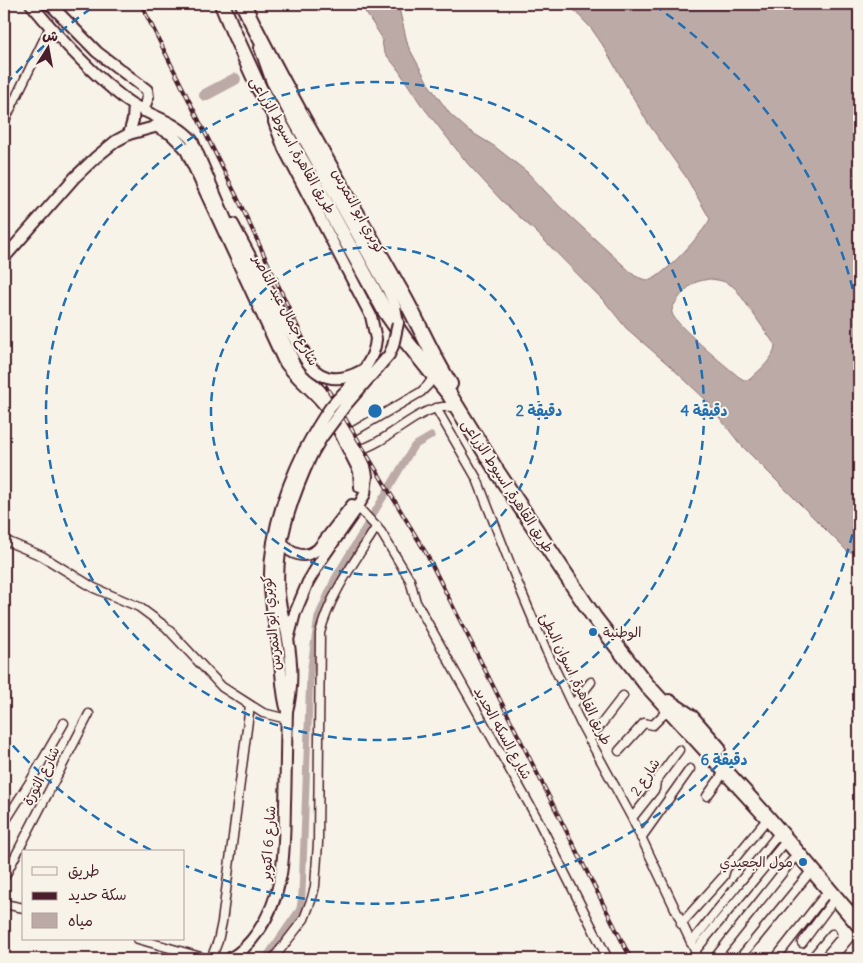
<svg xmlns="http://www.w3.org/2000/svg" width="863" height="963" font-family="Delius,'Playpen Sans Arabic',sans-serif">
  <rect width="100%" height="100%" fill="#f7f3e8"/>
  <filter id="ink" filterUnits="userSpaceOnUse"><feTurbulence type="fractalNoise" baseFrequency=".02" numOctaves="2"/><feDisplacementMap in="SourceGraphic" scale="10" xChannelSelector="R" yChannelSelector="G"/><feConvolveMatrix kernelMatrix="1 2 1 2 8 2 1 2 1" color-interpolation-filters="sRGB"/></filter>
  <g filter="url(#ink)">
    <path fill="#bcaaa7" stroke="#8e7275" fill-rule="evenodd" d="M360,4h38l10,42 21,39 21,29 18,16 26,16 33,26 32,34 76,70c5,2 9,4 15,4 13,-3 54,-48 60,-61l-24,-42 -38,-54 -46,-79 -11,-16 -23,-24h291v543l-7,5h-4l-108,-108 -35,-45 -35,-33 -44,-38 -20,-25 -71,-72 -34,-31 -33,-36 -48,-61 -23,-35 -13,-16 -3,-16zM709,279c11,1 18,2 27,10l39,56c0,14 -17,26 -26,35h-5l-5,-3c-12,-10 -65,-53 -67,-64 -2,-7 15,-26 22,-30 4,-2 10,-3 15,-4z"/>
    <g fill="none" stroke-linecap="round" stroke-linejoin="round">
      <path stroke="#bcaaa7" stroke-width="7" d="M265,959l35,-50 2,-15 8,-220 8,-57 17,-39 79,-132 17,-10"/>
      <path stroke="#bcaaa7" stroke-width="12" d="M205,95l30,-16"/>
      <defs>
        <path id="street" d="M4,122l46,-95
          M436,408l41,71 39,100 30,71 35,74 51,94 67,141
          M349,434l72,-42 7,-7 6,-9
          M358,450c34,-8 64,-51 99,-42
          M358,507l23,25 29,48 6,22 122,218 70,139
          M4,540l38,16 52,32 45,19 27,20 56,60 41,26 24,6
          M572,706l19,-24
          M589,740l34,-44
          M619,751l25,-28 9,2 15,-15
          M707,796l18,-25
          M632,818l23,-29 1,-8 23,-31
          M4,823l26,-41 34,-59
          M641,838l49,-69
          M4,878l85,-164
          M4,904l20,4
          M681,924l43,-48 2,-7 42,-51
          M138,939l70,20
          M691,943l89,-111
          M802,943l34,-46
          M695,951l92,-111
          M211,959l7,-18 4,-19 28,-217
          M273,959l31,-40 8,-21 3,-12 3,-43 2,-210c10,-39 36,-73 57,-107
          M714,959l84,-106
          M739,959l73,-89
          M775,959l54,-69
          M811,959l21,-25
          M844,959l15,-18"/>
        <path id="secondary" d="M31,4c28,34 60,69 95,96 21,16 49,20 66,40l49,115 52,104 8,13 24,23 33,55 7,16 2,10 -2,18 -7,13 -37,53 -13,22 -13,31 -7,27
          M50,4l47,48 50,38 1,7 -5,14
          M260,48l12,34 116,208 7,16 3,17
          M274,122l10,27 87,167 5,23
          M155,126l16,8 14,14 98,212c12,19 32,31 45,50
          M129,134l4,-14 1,-15
          M233,224l70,131
          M4,258l71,-81 20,-19 21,-17 13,-7 33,-9
          M335,423l24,48 1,16
          M282,542c9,14 24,17 36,7l34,-44
          M287,711c-6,-19 -5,-38 -8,-57 -3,-22 -8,-45 -9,-68 -2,-46 14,-94 34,-135
          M229,959c11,-6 21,-16 28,-26 29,-41 27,-82 28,-129 1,-31 1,-62 2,-93 6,-22 5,-49 1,-72 -2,-12 -6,-25 -8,-37 -8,-50 11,-103 32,-148"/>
        <path id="highway" d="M222,4l11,27 26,57 60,103 66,120 21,30 43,53 49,79 96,144 52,67 122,134 91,107
          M243,4c48,98 104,191 157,286 18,31 31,64 50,94
          M669,702l22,15 27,31"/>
      </defs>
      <use href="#street" stroke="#4a1f2b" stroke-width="11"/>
      <use href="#secondary" stroke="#4a1f2b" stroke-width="14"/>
      <use href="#highway" stroke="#4a1f2b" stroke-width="18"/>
      <use href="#street" stroke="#f7f3e8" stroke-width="8"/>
      <use href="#secondary" stroke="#f7f3e8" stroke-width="10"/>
      <use href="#highway" stroke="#f7f3e8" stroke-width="14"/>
      <defs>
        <path id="rail" d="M141,4l96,193 87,186 102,170 205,406"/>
      </defs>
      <use href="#rail" stroke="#4a1f2b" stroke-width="4"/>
      <use href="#rail" stroke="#f7f3e8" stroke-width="2" stroke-dasharray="5.5" stroke-linecap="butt"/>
      <defs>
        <path id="secondary-bridge" d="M303,355c13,25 34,29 58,16
          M304,451c8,-15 16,-29 26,-43 17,-21 44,-40 46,-69
          M312,454l10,-17 23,-31 44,-51 4,-9 5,-23"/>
      </defs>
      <use href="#secondary-bridge" stroke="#4a1f2b" stroke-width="14" stroke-linecap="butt"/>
      <use href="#secondary-bridge" stroke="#f7f3e8" stroke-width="10"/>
    </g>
  </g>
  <g fill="none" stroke="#1f6fb2" stroke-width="2.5" stroke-dasharray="9 6">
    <circle cx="375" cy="411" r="164"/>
    <circle cx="375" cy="411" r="329"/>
    <path d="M859 505A493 493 0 0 1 186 866M151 850A493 493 0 0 1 6 738M6 84A493 493 0 0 1 96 5M654 5A493 493 0 0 1 859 317"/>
  </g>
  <g fill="#1f6fb2" stroke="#f7f3e8" stroke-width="2">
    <circle cx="593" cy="632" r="5"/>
    <circle cx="803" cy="862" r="5"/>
  </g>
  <g text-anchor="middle" stroke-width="4" stroke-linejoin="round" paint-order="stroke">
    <g font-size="14" fill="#4a1f2b" stroke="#f7f3e8">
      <text transform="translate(293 145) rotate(60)" y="5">طريق القاهرة, اسيوط الزراعى</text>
      <text transform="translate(359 211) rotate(61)" y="5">كوبري ابو النمرس</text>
      <text transform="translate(286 310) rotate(62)" y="5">شارع جمال عبد الناصر</text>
      <text transform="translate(508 486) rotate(57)" y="5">طريق القاهرة, اسيوط الزراعى</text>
      <text transform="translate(271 623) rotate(-96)" y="5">كوبري ابو النمرس</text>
      <text transform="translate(576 679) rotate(64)" y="5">طريق القاهرة, اسوان البطئ</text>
      <text transform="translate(503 733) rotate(61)" y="5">شارع السكه الحديد</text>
      <text transform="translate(41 776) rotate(-63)" y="5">شارع الثورة</text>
      <text transform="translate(645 777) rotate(-57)" y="5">شارع 2</text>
      <text transform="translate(268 843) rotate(-86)" y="5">شارع 6 اكتوبر</text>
    </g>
    <g font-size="14" fill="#4a1f2b" stroke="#f7f3e8" text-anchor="start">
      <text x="603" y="637">الوطنية</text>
      <text x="793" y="867" text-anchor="end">مول الجعيدي</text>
    </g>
  </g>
  <circle cx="375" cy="411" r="8" fill="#1f6fb2" stroke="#f7f3e8" stroke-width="2.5"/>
  <g font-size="15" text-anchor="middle" font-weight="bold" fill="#1f6fb2" stroke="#f7f3e8" stroke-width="4" stroke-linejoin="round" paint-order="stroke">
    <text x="539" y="416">2 دقيقة</text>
    <text x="704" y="416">4 دقيقة</text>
    <text x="724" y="765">6 دقيقة</text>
  </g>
  <rect width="863" height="963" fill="none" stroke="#f7f3e8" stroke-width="20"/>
  <rect x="10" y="10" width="843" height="943" fill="none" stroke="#4a1f2b" stroke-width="2" filter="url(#ink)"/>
  <rect x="22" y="850" width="162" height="90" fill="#f7f3e8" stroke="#b29e9c"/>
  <rect x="32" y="867" width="25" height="8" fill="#f7f3e8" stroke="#b29e9c"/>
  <text x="68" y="876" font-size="15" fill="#4a1f2b">طريق</text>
  <rect x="32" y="892" width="25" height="8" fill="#4a1f2b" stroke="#b29e9c"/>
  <text x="68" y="900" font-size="15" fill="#4a1f2b">سكة حديد</text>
  <rect x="32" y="913" width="25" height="15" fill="#bcaaa7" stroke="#b29e9c"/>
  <text x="68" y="926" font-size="15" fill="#4a1f2b">مياه</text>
  <g transform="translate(48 48) rotate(11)" stroke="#f7f3e8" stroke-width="4" paint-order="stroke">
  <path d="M0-4L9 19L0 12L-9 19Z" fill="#4a1f2b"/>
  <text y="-8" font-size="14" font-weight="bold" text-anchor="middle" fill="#4a1f2b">ش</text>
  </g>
</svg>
